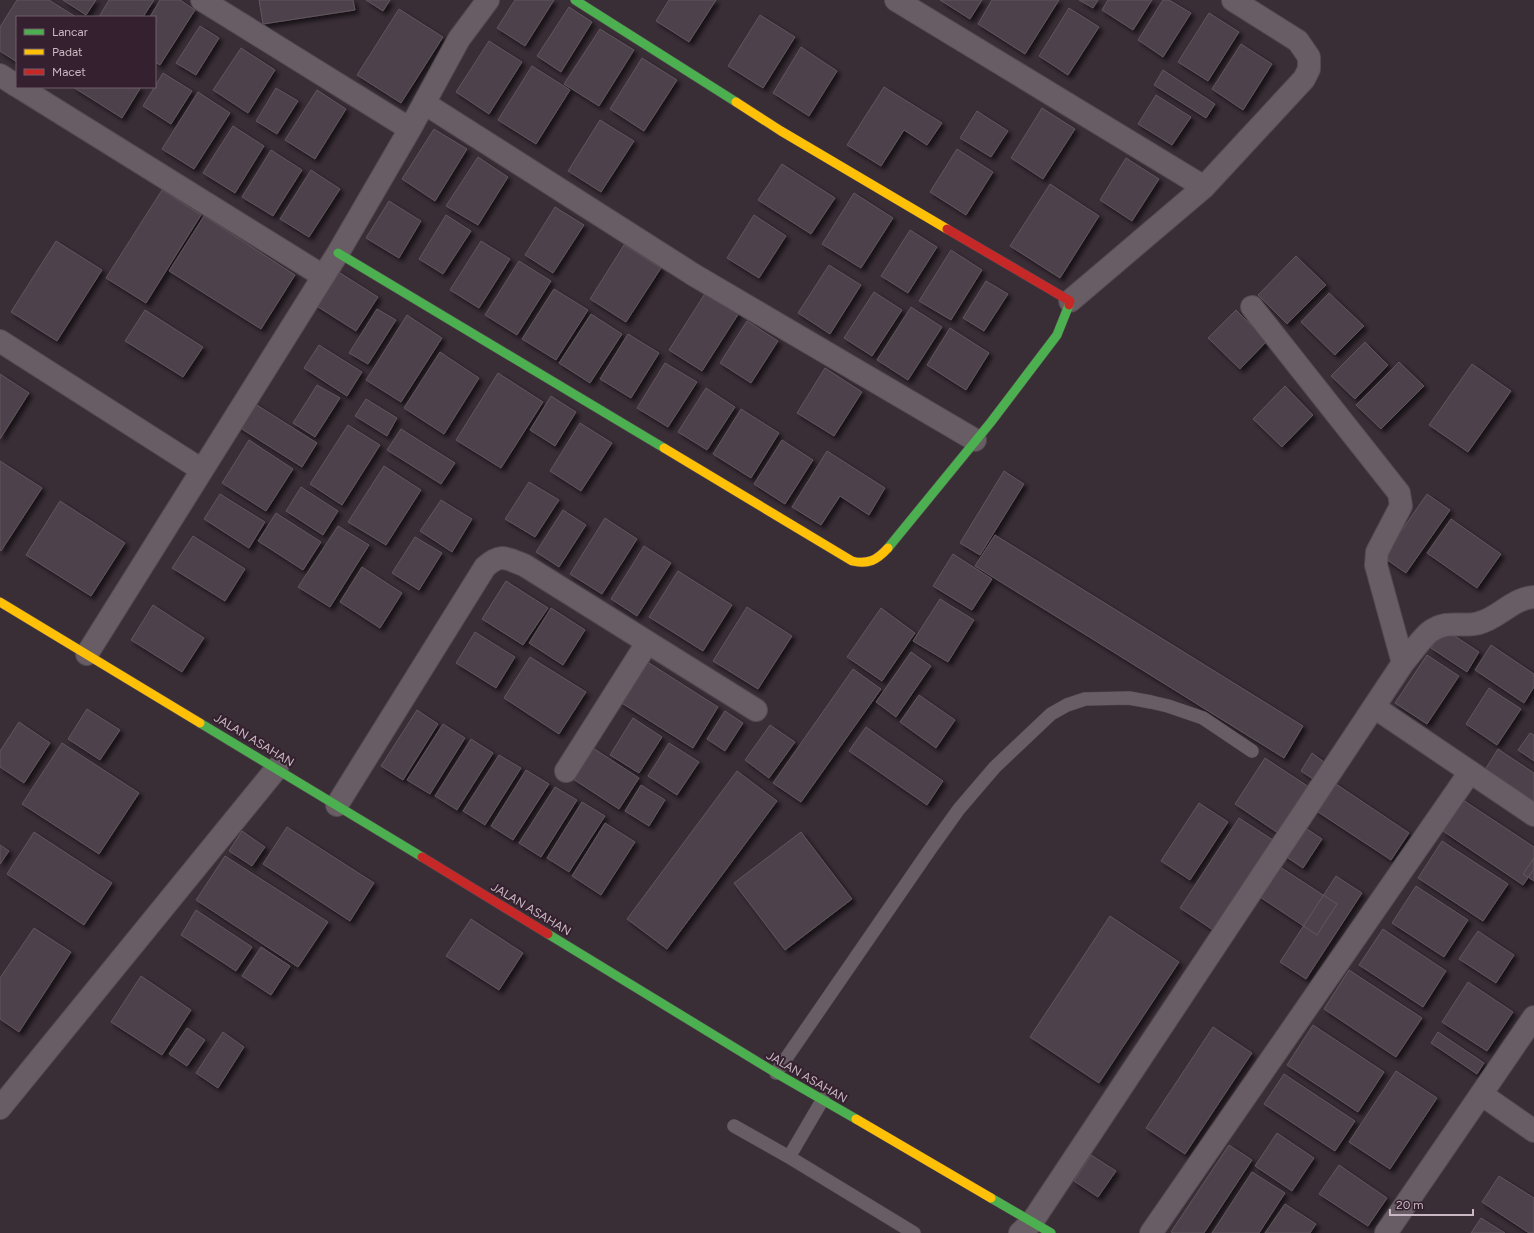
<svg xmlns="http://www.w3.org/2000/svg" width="1534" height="1233" font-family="Figtree,sans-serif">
  <defs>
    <filter id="shadow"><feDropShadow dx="3.5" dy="3.5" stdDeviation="2" flood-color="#0009"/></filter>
  </defs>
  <rect width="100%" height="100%" fill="#392d36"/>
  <path fill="#4e434b" stroke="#61555d" filter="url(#shadow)" d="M17,0h32l27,17h-59v45l-17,-11v-24z
    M63,0h33l-10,15z
    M109,0h45l-11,17h-44z
    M160,0h20l15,10 -35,55 -5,-3v-45h-5z
    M259,0h94l2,10 -92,14z
    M366,0h24l-7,11z
    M515,0h39l-29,46 -28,-18z
    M669,0h47l-27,42 -33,-21z
    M940,0h42l-12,19z
    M992,0h67l-34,54 -47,-30z
    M1079,0h19l-5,8z
    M1108,0h44l-19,30 -31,-20z
    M1163,0h6l22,13 -28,44 -25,-17z
    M569,7l23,15 -31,50 -24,-16z
    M1069,8l30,19 -31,48 -29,-19z
    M399,9l44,28 -42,66 -44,-28z
    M1209,13l30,19 -31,49 -30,-19z
    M760,15l35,22 -32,51 -35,-22z
    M200,26l19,12 -23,37 -20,-12z
    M600,29l34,21 -35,56 -35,-22z
    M489,41l33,21 -33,52 -33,-22z
    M1241,44l31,20 -29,46 -31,-21z
    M801,47l36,24 -28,45 -36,-23z
    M241,48l34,22 -27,43 -35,-23z
    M642,58l35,22 -33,51 -34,-22z
    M532,66l38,24 -34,54 -38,-24z
    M1163,70l52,34 -9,14 -52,-33z
    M163,73l29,18 -21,33 -28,-18z
    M73,87h68l-19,31z
    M884,87l58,36 -15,22 -23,-15 -23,36 -34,-21z
    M276,88l22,13 -21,33 -21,-13z
    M317,90l29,19 -31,50 -30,-19z
    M198,92l32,21 -36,56 -32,-20z
    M1156,95l35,22 -19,28 -34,-21z
    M1042,108l33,21 -32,50 -32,-21z
    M977,111l31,20 -17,26 -31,-19z
    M600,120l34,21 -33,51 -33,-21z
    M233,126l31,20 -29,47 -32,-20z
    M434,129l33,20 -32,52 -33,-22z
    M957,149l36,23 -27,43 -36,-23z
    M271,150l31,20 -29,46 -31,-19z
    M478,157l30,20 -30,48 -32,-19z
    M1126,158l33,21 -27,42 -32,-21z
    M782,164l53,34 -24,36 -53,-34z
    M311,170l29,19 -31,48 -29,-18z
    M1050,184l49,32 -39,62 -50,-32z
    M162,190l39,25 -55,88 -40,-25z
    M854,193l39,25 -32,50 -39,-24z
    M389,201l32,20 -22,37 -33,-20z
    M555,207l29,18 -31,48 -28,-18z
    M446,215l25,16 -28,43 -24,-15z
    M754,215l32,21 -27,42 -32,-20z
    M204,216l91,59 -34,54 -92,-58z
    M910,230l27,17 -29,46 -27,-17z
    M56,241l46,29 -45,71 -46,-29z
    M481,241l29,18 -31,49 -29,-18z
    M624,245l37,23 -35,54 -36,-23z
    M951,250l31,20 -31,50 -32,-19z
    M1296,256l30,29 -39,39 -29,-29z
    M519,261l32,20 -34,54 -32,-20z
    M829,265l32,20 -31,49 -32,-21z
    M337,271l41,26 -22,34 -41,-26z
    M986,281l22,13 -24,37 -21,-13z
    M554,289l34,21 -32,50 -34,-21z
    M706,292l33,21 -37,58 -33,-21z
    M874,292l28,18 -30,46 -28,-18z
    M1329,293l35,33 -29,29 -34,-33z
    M911,307l31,20 -34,53 -31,-20z
    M377,309l19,11 -28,44 -19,-11z
    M145,310l58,37 -20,30 -58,-36z
    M1236,310l31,31 -27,28 -32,-31z
    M591,314l31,20 -32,49 -31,-20z
    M407,315l35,23 -41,64 -35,-22z
    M747,321l31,20 -27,42 -31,-20z
    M950,328l39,25 -23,37 -39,-25z
    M628,334l31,19 -28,45 -31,-19z
    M1365,342l23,23 -33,34 -24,-23z
    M319,345l43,27 -15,24 -43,-28z
    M440,352l39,26 -35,56 -40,-26z
    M1399,362l25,24 -43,43 -25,-24z
    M665,363l32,19 -29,45 -31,-19z
    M1472,364l39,27 -43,61 -39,-27z
    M825,368l37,24 -28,44 -37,-23z
    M498,373l45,29 -42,66 -45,-28z
    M0,374l29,19 -29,46z
    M317,385l23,13 -25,39 -22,-14z
    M1285,386l28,29 -31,32 -29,-28z
    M706,388l29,19 -28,43 -29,-18z
    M551,396l25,16 -21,34 -25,-16z
    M366,399l31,19 -10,18 -32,-20z
    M252,402l65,41 -15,24 -65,-41z
    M741,409l38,24 -28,45 -38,-24z
    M580,423l32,20 -31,48 -31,-20z
    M348,425l32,20 -38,60 -32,-21z
    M401,429l54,34 -14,21 -54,-34z
    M249,440l44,29 -27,42 -44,-28z
    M782,440l31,20 -28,44 -31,-20z
    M827,451l58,37 -16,27 -29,-19 -19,29 -29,-18z
    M0,461l42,27 -41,63 -1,-1z
    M384,466l37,24 -35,55 -38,-23z
    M1004,471l20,13 -44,71 -20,-12z
    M529,482l30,18 -24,37 -30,-18z
    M301,487l37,24 -15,24 -37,-24z
    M220,494l45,28 -16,26 -45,-29z
    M1427,494l23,16 -44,63 -23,-16z
    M441,500l31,19 -20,33 -32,-21z
    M60,501l65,42 -34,53 -65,-41z
    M563,510l23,15 -27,42 -23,-15z
    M276,513l45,29 -18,28 -45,-29z
    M605,518l32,21 -35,55 -32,-20z
    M1451,519l50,35 -24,34 -50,-35z
    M338,526l31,19 -39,62 -32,-20z
    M995,535l308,191 -19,32 -309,-192z
    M193,536l52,33 -20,32 -53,-33z
    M415,537l27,16 -23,37 -27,-17z
    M644,546l27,17 -34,53 -26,-17z
    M953,554l39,25 -20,31 -39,-24z
    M362,567l40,26 -22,35 -40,-26z
    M678,571l54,34 -29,46 -54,-34z
    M506,581l42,27 -25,37 -41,-26z
    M940,599l34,21 -26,42 -35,-21z
    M153,605l51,33 -22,34 -51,-32z
    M747,607l45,29 -34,53 -45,-28z
    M551,608l34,22 -22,35 -34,-22z
    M881,608l34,25 -33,48 -35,-24z
    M1444,629l35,23 -12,20 -36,-24z
    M475,632l40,25 -19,31 -40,-25z
    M1491,645l43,29v13l-10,16 -49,-33z
    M911,652l20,14 -35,51 -20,-15z
    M1427,655l32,21 -32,48 -32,-21z
    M530,657l56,35 -27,42 -55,-36z
    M646,661l72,46 -25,41 -73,-46z
    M853,669l28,20 -80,113 -28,-19z
    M1489,688l32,21 -24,36 -31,-21z
    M919,695l36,25 -19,28 -36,-26z
    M87,709l33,21 -20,30 -32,-21z
    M417,710l21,14 -35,56 -22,-14z
    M725,711l18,12 -18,28 -18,-12z
    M633,718l29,19 -23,36 -29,-18z
    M19,722l31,21 -26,40 -24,-16v-16z
    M443,724l22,14 -35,56 -23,-14z
    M770,725l25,17 -26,36 -24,-18z
    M866,727l77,54 -16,24 -78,-54z
    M1530,733l4,2v26l-16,-11z
    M471,739l22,14 -36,57 -22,-14z
    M62,743l77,50 -40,61 -77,-50z
    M669,743l30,19 -22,33 -29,-19z
    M593,748l46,30 -20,31 -46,-30z
    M1498,749l36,24v33l-51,-33z
    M1312,753l12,9 -11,17 -12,-8z
    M499,755l22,13 -36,57 -22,-14z
    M1265,758l44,29 -31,46 -43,-29z
    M526,770l23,14 -36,56 -22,-14z
    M737,771l40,30 -110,148 -40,-30z
    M1333,782l76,51 -18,27 -76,-50z
    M641,785l24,15 -16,26 -24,-15z
    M555,787l22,13 -36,57 -22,-14z
    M1463,800l71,47v22l-11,16 -80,-54z
    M582,802l23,14 -36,56 -22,-14z
    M1199,803l29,19 -38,58 -29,-19z
    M1239,818l34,22 -60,90 -33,-22z
    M605,823l30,19 -34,53 -29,-19z
    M1301,825l21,14 -19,29 -21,-14z
    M287,827l87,56 -24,38 -87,-57z
    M242,831l23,16 -13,19 -23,-15z
    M34,832l78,51 -28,42 -77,-51z
    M801,832l51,67 -67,51 -51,-67z
    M1442,841l66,43 -25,37 -65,-43z
    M0,845l9,6 -9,13z
    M225,856l103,66 -30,45 -102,-67z
    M1534,858v23l-11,-7z
    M1277,865l60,39 -20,31 -60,-40z
    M1336,876l26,17 -56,86 -26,-17z
    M1416,886l52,34 -24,37 -52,-34z
    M196,910l56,37 -16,24 -55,-36z
    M1110,916l69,46 -80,121 -69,-46z
    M471,919l52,34 -24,37 -53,-34z
    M34,928l37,24 -52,80 -19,-13v-41z
    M1383,929l63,42 -23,36 -64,-42z
    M1478,931l36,24 -18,28 -37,-24z
    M261,947l29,19 -19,29 -29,-19z
    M1349,970l73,48 -26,39 -72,-48z
    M141,976l50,34 -29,45 -51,-33z
    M1468,982l45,30 -26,39 -45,-29z
    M1313,1025l71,47 -26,40 -71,-47z
    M1213,1027l39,26 -67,101 -39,-26z
    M187,1028l18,12 -18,26 -18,-12z
    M223,1032l21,15 -26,41 -22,-15z
    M1438,1032l46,31 -7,11 -46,-31z
    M1396,1071l41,27 -47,71 -41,-27z
    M1284,1074l71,47 -20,30 -71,-47z
    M1277,1133l37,25 -22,33 -37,-25z
    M1229,1145l23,15 -48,73h-30l-3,-1z
    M1091,1155l25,16 -18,26 -24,-16z
    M1339,1165l48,33 -19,28 -49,-32z
    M1252,1172l33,21 -26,40h-47z
    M1499,1176l35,22v35h-5l-47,-31z
    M1285,1204l31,20 -6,9h-45z
    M1481,1218l24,15h-34z"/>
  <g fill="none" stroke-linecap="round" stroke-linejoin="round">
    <defs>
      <path id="lane" d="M776,1073l155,-225 28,-39 36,-42 56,-53 16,-9 18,-6 44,-1 22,4 17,4 35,12 49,33
        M734,1126l55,31 125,76
        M789,1157l34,-58"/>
      <path id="street" d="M202,0l208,129
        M896,0l308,187
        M0,75l17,11
        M19,87l304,189
        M424,103l270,172 281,165
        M1070,301l134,-114 100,-108 5,-10v-12l-11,-16 -65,-41
        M1252,307l147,186 2,13 -24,46 -1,13 27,98
        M0,341l202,129
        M87,654l251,-401 72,-124 49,-90 29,-39
        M1374,707l160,108
        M566,771l81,-128
        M337,805l148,-238c16,-14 20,-9 39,-2l232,145
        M1481,1094l53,37
        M0,1108l277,-340
        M1020,1233l12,-11 371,-559c7,-8 20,-27 28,-32 18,-12 31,-3 48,-8 20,-5 34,-25 55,-26
        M1151,1233l319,-461
        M1386,1233l148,-216"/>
      <path id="fast" d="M575,0l161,102
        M338,253l326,195
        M888,548l103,-126 66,-87 12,-30
        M200,723l222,134
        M548,934l228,139 80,46
        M991,1198l60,35"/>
      <path id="slow" d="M736,102l45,29 166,98
        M664,448l188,113c16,4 25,-1 36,-13
        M0,602l200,121
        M856,1119l135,79"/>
      <path id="jam" d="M947,229l123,72 -1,4
        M422,857l126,77"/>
    </defs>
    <use href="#lane" stroke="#534b51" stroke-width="14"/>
    <use href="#street" stroke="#534b51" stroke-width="24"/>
    <use href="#fast" stroke="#564b53" stroke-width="10"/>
    <use href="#slow" stroke="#564b53" stroke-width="10"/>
    <use href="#jam" stroke="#564b53" stroke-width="10"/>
    <use href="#lane" stroke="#685d64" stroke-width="13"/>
    <use href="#street" stroke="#685d64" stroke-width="22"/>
    <use href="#fast" stroke="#4caf50" stroke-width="9"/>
    <use href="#slow" stroke="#ffc107" stroke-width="9"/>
    <use href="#jam" stroke="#c62828" stroke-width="9"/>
  </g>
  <g text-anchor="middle" stroke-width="4" stroke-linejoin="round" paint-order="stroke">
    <g font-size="12" fill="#c9b8c3" stroke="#34202e">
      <text transform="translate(254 740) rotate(31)" y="4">JALAN ASAHAN</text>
      <text transform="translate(531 909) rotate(31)" y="4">JALAN ASAHAN</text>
      <text transform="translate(807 1077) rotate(30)" y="4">JALAN ASAHAN</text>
    </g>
  </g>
  <rect x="16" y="16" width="140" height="72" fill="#34202e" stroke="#705d6a"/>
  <rect x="24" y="29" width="20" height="6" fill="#4caf50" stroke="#705d6a"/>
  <text x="52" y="36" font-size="12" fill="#c9b8c3">Lancar</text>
  <rect x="24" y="49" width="20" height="6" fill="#ffc107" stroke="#705d6a"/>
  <text x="52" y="56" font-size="12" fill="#c9b8c3">Padat</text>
  <rect x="24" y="69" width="20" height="6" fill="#c62828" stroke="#705d6a"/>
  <text x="52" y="76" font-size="12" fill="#c9b8c3">Macet</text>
  <path d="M1390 1209v6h83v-6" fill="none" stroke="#c9b8c3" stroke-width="2"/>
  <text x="1396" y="1209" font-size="12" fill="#c9b8c3" stroke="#34202e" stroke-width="3" paint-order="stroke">20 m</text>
</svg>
